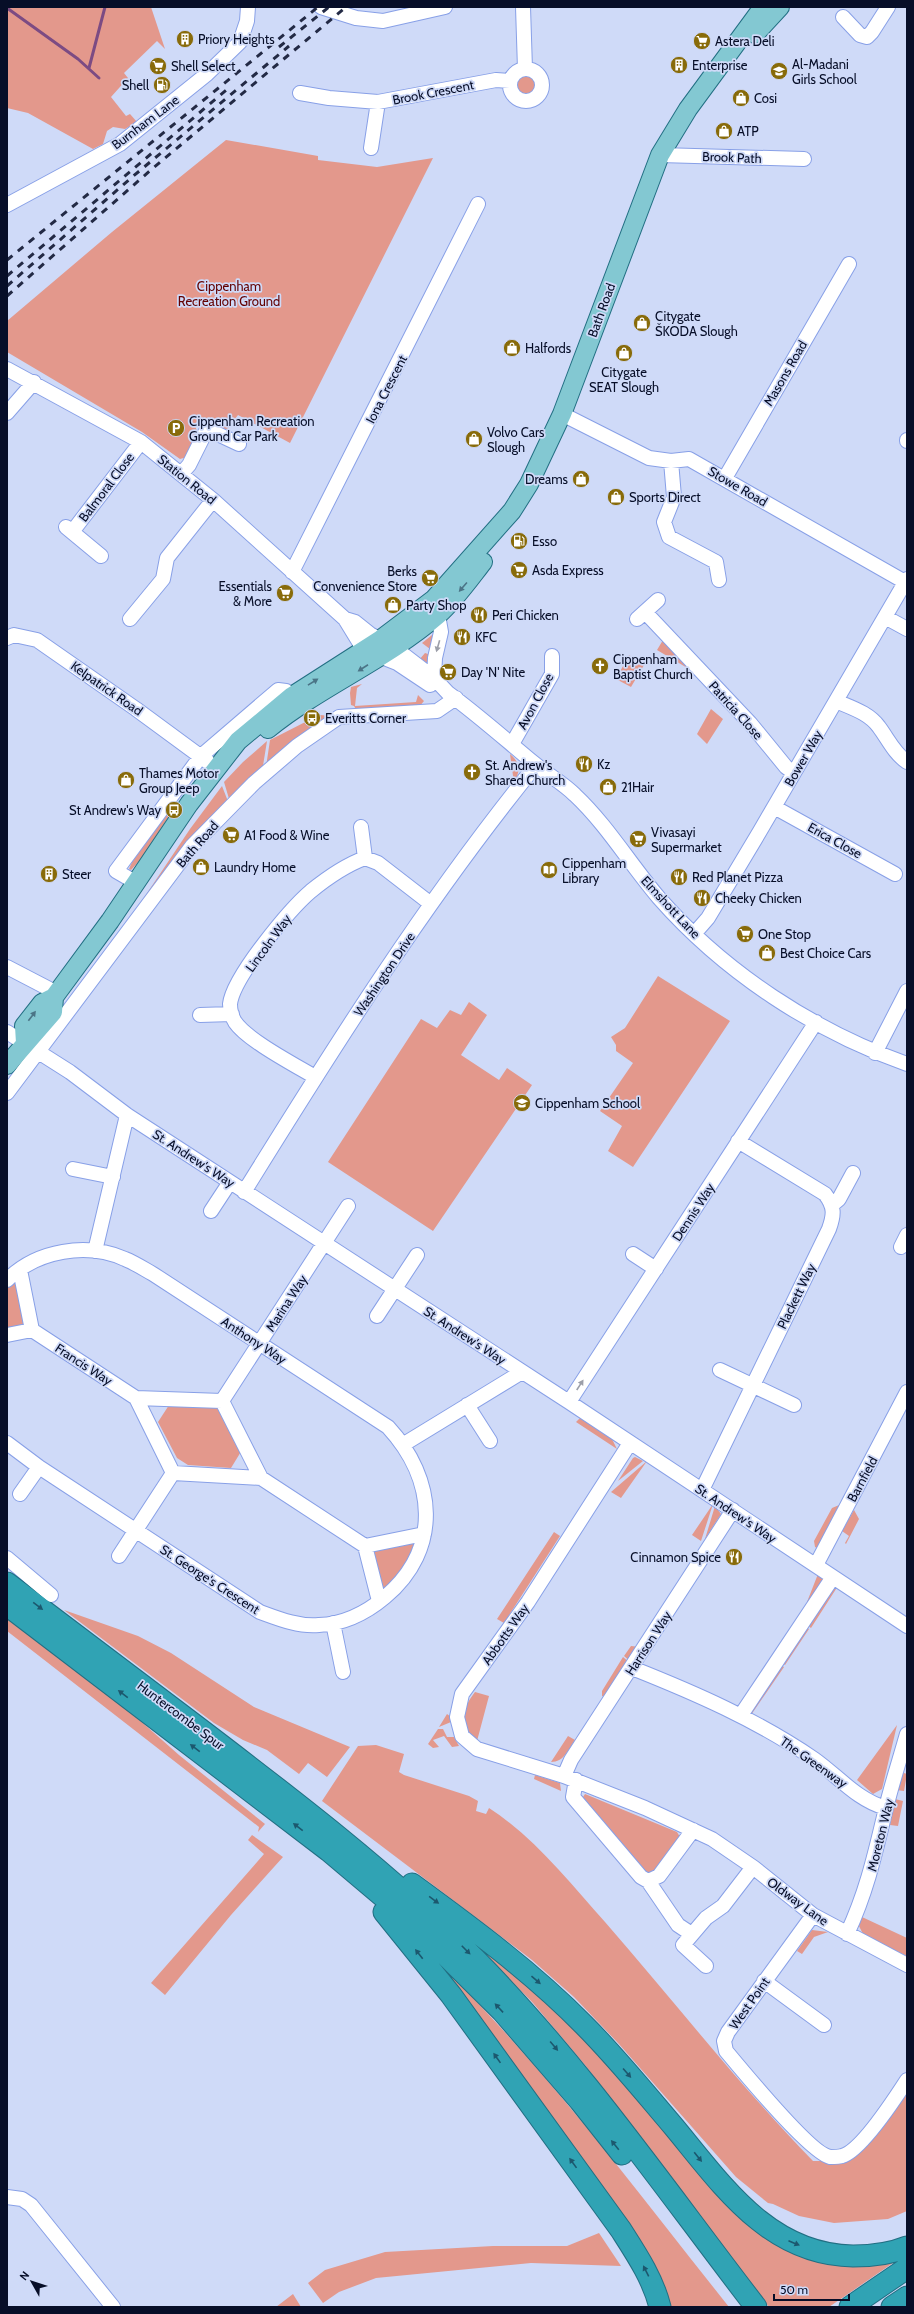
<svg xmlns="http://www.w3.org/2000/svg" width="914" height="2314" font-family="Cabin,sans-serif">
  <rect width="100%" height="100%" fill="#cfdaf8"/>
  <path fill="#e3988c" d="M7,7h144l14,42 -8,-8 -33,32 4,5 -17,19 15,19 4,-2 7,8 -12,7 -12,-2 -6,4 -4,13 -10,5 -65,-36 -21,-5z
    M515 85a11 11 0 1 1 22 0a11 11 0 1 1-22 0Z
    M226,140l92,16v4l59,7 56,-9 -143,285 -52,-28 -12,16 -27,-11 -4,5 3,10 -11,22 -7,2 -38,-27 -135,-80v-31l105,-89z
    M437,631l-8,37 -10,-8 6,-7 3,1 2,-5 -8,-6z
    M663,640l27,28 -1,1 -32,-19z
    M629,655l15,10 -13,22 -15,-8z
    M362,684l-5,4 -2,18 61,-4 2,-7 6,6 -5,6 -61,6 -4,-7 -3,-1 -1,-12 1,-6z
    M711,709l12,10 -16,25 -10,-10z
    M319,715l16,1 -69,51 4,-27z
    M267,741l-5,31 -32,30 -6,-20 19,-20z
    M510,754c11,9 10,18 4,29z
    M222,786l7,18 -120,146 81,-121z
    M171,808l2,2 -32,49 -10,11 -2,-1 3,-7z
    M658,976l72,45 -97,146 -25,-16 14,-25 -22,-15 33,-48 -17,-12v-6l-5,-8 14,-9z
    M469,1002l18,13 -26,40 38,25 8,-12 25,17 -99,146 -105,-69 93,-143 16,9 13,-18 11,5z
    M20,1279l9,45 -22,6v-43z
    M171,1402l41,2 12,7 18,39 -11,18 -43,-3 -11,-7 -19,-36z
    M580,1418l32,21 5,10 -41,-27z
    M635,1457l8,4 -25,20 15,-23z
    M647,1461l-26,37 -10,-6z
    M844,1503l-25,46 -4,-2 -1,-6 18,-33z
    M713,1504l-12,37 -9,-6z
    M715,1506l6,8 -16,25z
    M854,1510l5,9 -13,25 -1,-1 4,-7 -7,-5z
    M554,1532l6,4 -56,87 -7,-4z
    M415,1538l-3,20 -29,34 -11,-42z
    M818,1574l8,5 -16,26 -3,-3z
    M834,1585l2,4 -25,39 -4,-3z
    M64,1610l74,26 33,17 83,54 96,40 -23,30 -19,-14 -9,11 -32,-24 -24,-10 -29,-17z
    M7,1619l129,98 43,38 86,69 -7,8 1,-5 -252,-196z
    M806,1627l3,2 -24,36 -3,-2z
    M631,1646l9,1 -9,15 -7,-6z
    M623,1657l7,6 -23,35 -5,-2v-5z
    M781,1665l3,2 -33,48 -1,-3z
    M475,1692l14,4 -12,45c-19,-16 -16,-31 -2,-49z
    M447,1714l4,3v5l-12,5z
    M897,1725l-15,64 -9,5 -16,-14z
    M438,1729h5l4,8h7l5,9 -7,1 -8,-11 -11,4 6,7 -6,1 -5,-4z
    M568,1736l7,4c-7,10 -11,22 -24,22z
    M376,1745l28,9 -5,18 5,3 65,21 9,5 -2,10 10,3 3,-6c45,29 80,74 116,114 69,79 134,163 208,239h35l16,-13 43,-55v118l-19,8 -54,4 -35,-7 -26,-12 -5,-1 -32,-26 -118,-134 -44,-46 -42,-37 -210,-159 36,-55z
    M901,1772l6,2 -3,17 -8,-1z
    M535,1775l25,8 1,8 -27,-12z
    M585,1794l92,38 3,5 -26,34 -7,2 -66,-73z
    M895,1799l8,2 -5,25 -8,-1z
    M252,1835l31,22 -52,58 -66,80 -14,-12 113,-129 -16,-14z
    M862,1917l45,21v18l-43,-20 -5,-10z
    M812,1930l16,2 -14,5 -12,17 -5,-3z
    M467,1936l78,60 216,236 133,27 -1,4 -64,44h-60l-184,-242 -52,-62z
    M423,1948c22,22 45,44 66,67 86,92 162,194 240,292h-61z
    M599,2233l22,33 -90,-3 -155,15 -37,14 -16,11 -15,-20 17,-13 60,-18 108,-6h74z
    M293,2294l8,13h-25z"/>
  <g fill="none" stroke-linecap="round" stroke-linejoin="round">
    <path stroke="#7c4b83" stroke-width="3" d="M7,8l71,51 21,19
      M89,68l16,-61"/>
    <defs>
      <path id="minor" d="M321,7l35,11 27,3 62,-14
        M523,7l2,62
        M843,17l17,18 7,2 5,-5 16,-25
        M510 85a16 16 0 1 1 32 0a16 16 0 1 1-32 0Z
        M300,93l29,5 49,4 118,-22 14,1
        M371,148l7,-46
        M660,155l144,4
        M7,205l113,-61 87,-70 33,-32 7,-21 1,-14
        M7,369l134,73 72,58 132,119 10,3 15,12 25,14 39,30 14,15c30,22 58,47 87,71 13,11 28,19 40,31 32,30 55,69 84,103 66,75 155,133 248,166
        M7,413l27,-31
        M562,414l87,44 22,3 18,-2 216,123
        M907,440v1
        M671,461l3,36 -10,25 5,15 47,25 3,18
        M181,474l8,-9 18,-36 32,15
        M725,478l124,-214
        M66,527l35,29
        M72,532l69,-90
        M292,572l186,-368
        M645,612l105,111 36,44 8,6
        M885,617l22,12
        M130,619l33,-40 4,-21 46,-58
        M345,619l19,31 33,13 33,22
        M637,619l21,-19
        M7,638l7,-3 23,5 99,69 72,53
        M434,678l1,-20 6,-26 -3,-17
        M836,701c16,7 33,12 43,26 9,12 15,26 28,35
        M512,744l40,-70v-18
        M774,807l121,67
        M361,827l4,31
        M135,882l-19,-11 85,-115 77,-66 8,1 6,5
        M694,934l14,-16 52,-87 147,-252
        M7,967l50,26
        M200,1015l32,-1
        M7,1032l63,40 57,43 442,287 338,224
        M875,1053l32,-62
        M315,1077c-20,-12 -68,-37 -80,-55 -3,-5 -5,-13 -5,-18 3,-27 60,-95 81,-113 16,-13 35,-26 54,-33l13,5 53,41
        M7,1093l185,-247 62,-63 43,-37 42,-29 98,-6 19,-13
        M73,1169l40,8
        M244,1192c91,-147 183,-293 292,-427
        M833,1204l6,-5 14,-26
        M211,1211l19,-29
        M901,1247l6,-12
        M95,1251l32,-136
        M633,1254l23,15
        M20,1270l12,60
        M7,1280c30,-30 80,-38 118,-21 10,4 19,10 28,15l235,153c48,52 54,122 -3,170 -19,16 -42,27 -66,28 -20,2 -40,-6 -59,-13l-221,-145 -32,-24
        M377,1316l40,-61
        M32,1330l104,68
        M7,1335l25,-5
        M720,1370l74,35
        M136,1398l86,3 39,77 -88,-5z
        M222,1401l126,-195
        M569,1402l247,-380
        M467,1405l23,36
        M630,1443l-102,159 -66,92 -5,23 5,19 15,13 87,27 81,32 67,31 41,28 60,48 94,50
        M404,1444l118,-72
        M261,1478l104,68
        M702,1490l127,-261c5,-14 6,-22 -4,-35l-87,-53
        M20,1494l19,-27
        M365,1546l59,-12
        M365,1546l14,55
        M119,1556l54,-83
        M7,1558l44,37
        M816,1565l91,-173
        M333,1623l10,49
        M632,1668c63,25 125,52 182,91 24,17 43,41 72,49
        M741,1715l92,-138
        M564,1776l7,-16 162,-250
        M576,1780l-3,17 68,80 7,4 11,-5 34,-46
        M648,1881l30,44 9,6
        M813,1915l-85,117 -4,9 2,10c15,18 85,103 104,106 3,0 9,0 12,-1 19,-5 54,-59 65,-76
        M847,1934c20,-43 28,-80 39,-126 6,-25 14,-49 21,-74
        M706,1966l-23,-21 23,-27 17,-12 30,-39
        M764,1981l60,44
        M7,2197l15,2 9,6 82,102"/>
      <path id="major" d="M755,34l25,-27
        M268,729c53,-43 118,-69 170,-114 17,-15 31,-35 45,-53
        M25,1043l-1,-17 18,-23 12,-6 3,-4 53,-72 79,-117 49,-63 54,-45 89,-57 53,-40 78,-88 17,-27 33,-70 98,-259 28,-46 75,-102
        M7,1065l46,-53 1,-15"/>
      <path id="highway" d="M7,1583c63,48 126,96 189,143 96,73 193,147 279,233 105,106 190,230 281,348
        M7,1605l322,246 77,65 96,95 78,90 42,53
        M412,1884c60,44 120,88 172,141 32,32 61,68 90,102 48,58 95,128 179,129 19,0 37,-2 54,-9
        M384,1912l67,83 170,235c16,25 32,49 39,77
        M850,2307l57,-39
        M892,2307l15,-10"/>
    </defs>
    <use href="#minor" stroke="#88a0e7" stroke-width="16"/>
    <use href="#major" stroke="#226f83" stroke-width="20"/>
    <use href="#highway" stroke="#226f83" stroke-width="23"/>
    <use href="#minor" stroke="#fff" stroke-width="14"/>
    <use href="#major" stroke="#83c8d2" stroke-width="18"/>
    <use href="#highway" stroke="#30a3b4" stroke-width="21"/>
    <path stroke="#232a45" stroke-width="3" stroke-dasharray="7 7" stroke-linecap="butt" d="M279,47l50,-40
      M7,260l311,-253
      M7,276l224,-190
      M7,286l124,-108 158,-132
      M7,296l145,-127 194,-162"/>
  </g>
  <defs><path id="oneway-solid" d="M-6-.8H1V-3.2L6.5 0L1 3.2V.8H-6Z"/></defs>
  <g fill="#4b7486">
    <use href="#oneway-solid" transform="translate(463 587) rotate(131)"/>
    <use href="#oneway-solid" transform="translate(363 668) rotate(147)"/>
    <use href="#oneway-solid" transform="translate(313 682) rotate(-32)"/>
    <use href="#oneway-solid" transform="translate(32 1016) rotate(-53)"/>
  </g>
  <g fill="#9c9fa9">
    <use href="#oneway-solid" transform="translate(438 646) rotate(106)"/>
    <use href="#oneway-solid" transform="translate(580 1385) rotate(-57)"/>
  </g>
  <g fill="#1c586e">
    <use href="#oneway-solid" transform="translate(38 1606) rotate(37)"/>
    <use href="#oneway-solid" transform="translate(123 1694) rotate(-143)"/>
    <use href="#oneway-solid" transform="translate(195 1748) rotate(-143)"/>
    <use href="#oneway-solid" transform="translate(298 1827) rotate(-142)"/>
    <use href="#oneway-solid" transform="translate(434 1900) rotate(36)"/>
    <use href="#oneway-solid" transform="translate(466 1950) rotate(45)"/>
    <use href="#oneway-solid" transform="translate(419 1954) rotate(-128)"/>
    <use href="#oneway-solid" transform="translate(536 1980) rotate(41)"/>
    <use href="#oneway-solid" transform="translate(499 2008) rotate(-133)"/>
    <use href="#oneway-solid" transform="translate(554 2046) rotate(50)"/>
    <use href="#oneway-solid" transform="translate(497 2058) rotate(-125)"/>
    <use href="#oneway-solid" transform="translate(627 2073) rotate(49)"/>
    <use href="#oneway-solid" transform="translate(615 2145) rotate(-129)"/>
    <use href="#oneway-solid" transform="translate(698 2157) rotate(51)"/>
    <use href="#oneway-solid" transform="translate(573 2163) rotate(-126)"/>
    <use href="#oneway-solid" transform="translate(794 2243) rotate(23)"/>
    <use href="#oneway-solid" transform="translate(646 2271) rotate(-117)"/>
  </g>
  <defs>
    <symbol id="building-disc" viewBox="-11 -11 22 22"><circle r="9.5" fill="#886b0a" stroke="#cfdaf8"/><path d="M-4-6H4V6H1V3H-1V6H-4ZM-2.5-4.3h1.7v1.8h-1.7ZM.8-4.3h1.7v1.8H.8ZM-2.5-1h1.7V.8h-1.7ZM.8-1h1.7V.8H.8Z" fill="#fff"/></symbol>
    <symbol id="supermarket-disc" viewBox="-11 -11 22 22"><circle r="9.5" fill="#886b0a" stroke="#cfdaf8"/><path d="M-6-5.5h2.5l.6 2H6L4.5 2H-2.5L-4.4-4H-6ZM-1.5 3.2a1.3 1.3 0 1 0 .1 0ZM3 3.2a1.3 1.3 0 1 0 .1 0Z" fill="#fff"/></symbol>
    <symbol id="school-disc" viewBox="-11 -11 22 22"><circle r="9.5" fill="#886b0a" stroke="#cfdaf8"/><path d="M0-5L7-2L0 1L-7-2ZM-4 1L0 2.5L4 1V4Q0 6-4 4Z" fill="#fff"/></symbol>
    <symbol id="fuel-disc" viewBox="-11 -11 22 22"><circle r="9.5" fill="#886b0a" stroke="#cfdaf8"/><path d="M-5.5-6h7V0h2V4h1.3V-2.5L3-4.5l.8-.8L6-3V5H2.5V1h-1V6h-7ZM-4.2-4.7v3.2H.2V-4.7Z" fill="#fff"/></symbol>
    <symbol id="shop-disc" viewBox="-11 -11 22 22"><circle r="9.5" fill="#886b0a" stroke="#cfdaf8"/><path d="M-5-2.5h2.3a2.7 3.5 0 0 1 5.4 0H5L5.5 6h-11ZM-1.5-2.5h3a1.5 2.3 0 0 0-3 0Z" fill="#fff"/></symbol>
    <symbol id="parking-disc" viewBox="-11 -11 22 22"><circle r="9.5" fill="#886b0a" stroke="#cfdaf8"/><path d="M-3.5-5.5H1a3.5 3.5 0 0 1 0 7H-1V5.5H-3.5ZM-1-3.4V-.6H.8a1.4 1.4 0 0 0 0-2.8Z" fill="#fff"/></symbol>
    <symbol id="restaurant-disc" viewBox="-11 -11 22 22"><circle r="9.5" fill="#886b0a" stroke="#cfdaf8"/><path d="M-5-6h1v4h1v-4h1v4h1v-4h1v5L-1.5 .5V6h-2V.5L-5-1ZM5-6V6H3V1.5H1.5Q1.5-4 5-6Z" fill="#fff"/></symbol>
    <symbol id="church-disc" viewBox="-11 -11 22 22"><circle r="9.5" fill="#886b0a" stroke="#cfdaf8"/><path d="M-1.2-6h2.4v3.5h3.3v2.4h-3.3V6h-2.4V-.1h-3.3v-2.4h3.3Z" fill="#fff"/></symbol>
    <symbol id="bus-disc" viewBox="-11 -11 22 22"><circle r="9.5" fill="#886b0a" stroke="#cfdaf8"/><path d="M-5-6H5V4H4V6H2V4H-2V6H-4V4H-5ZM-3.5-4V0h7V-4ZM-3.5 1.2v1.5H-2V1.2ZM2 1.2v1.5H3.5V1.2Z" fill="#fff"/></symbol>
    <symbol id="library-disc" viewBox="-11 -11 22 22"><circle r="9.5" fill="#886b0a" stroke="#cfdaf8"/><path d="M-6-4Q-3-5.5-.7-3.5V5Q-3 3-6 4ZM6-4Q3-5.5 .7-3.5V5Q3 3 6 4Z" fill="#fff"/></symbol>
  </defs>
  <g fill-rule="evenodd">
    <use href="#building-disc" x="175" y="29" width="20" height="20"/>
    <use href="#supermarket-disc" x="692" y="31" width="20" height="20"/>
    <use href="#building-disc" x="669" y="55" width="20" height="20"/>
    <use href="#supermarket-disc" x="148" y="56" width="20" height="20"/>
    <use href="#school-disc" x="769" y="61" width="20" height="20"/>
    <use href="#fuel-disc" x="152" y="75" width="20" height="20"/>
    <use href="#shop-disc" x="731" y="88" width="20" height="20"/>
    <use href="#shop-disc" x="714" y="121" width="20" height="20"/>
    <use href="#shop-disc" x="632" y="313" width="20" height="20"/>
    <use href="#shop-disc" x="502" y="338" width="20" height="20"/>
    <use href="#shop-disc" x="614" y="343" width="20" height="20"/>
    <use href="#parking-disc" x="166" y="418" width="20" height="20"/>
    <use href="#shop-disc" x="464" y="429" width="20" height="20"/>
    <use href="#shop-disc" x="571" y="469" width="20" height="20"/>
    <use href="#shop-disc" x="606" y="487" width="20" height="20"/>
    <use href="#fuel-disc" x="509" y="531" width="20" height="20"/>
    <use href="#supermarket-disc" x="509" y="560" width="20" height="20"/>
    <use href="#supermarket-disc" x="420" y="568" width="20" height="20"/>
    <use href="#supermarket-disc" x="275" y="583" width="20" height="20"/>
    <use href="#shop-disc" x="383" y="595" width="20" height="20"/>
    <use href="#restaurant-disc" x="469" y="605" width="20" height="20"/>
    <use href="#restaurant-disc" x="452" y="627" width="20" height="20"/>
    <use href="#church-disc" x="590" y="656" width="20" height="20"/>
    <use href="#supermarket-disc" x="438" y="662" width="20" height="20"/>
    <use href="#bus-disc" x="302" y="708" width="20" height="20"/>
    <use href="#restaurant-disc" x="574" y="754" width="20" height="20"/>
    <use href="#church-disc" x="462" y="762" width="20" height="20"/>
    <use href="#shop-disc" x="116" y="770" width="20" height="20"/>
    <use href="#shop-disc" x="598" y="777" width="20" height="20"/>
    <use href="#bus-disc" x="164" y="800" width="20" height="20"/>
    <use href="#supermarket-disc" x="221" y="825" width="20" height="20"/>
    <use href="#supermarket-disc" x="628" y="829" width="20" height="20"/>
    <use href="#shop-disc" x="191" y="857" width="20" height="20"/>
    <use href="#library-disc" x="539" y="860" width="20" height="20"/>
    <use href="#building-disc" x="39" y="864" width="20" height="20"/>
    <use href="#restaurant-disc" x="669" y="867" width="20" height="20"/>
    <use href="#restaurant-disc" x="692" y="888" width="20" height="20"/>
    <use href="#supermarket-disc" x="735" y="924" width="20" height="20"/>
    <use href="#shop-disc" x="757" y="943" width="20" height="20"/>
    <use href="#school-disc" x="512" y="1093" width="20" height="20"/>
    <use href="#restaurant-disc" x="724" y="1547" width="20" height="20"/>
  </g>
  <g text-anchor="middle" stroke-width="3.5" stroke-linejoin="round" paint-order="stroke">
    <g font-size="13" fill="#070e28" stroke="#cfdaf8" text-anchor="start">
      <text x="198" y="44">Priory Heights</text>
      <text x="715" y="46">Astera Deli</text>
      <text x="792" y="69">Al-Madani<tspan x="792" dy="15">Girls School</tspan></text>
      <text x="692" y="70">Enterprise</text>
      <text x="171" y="71">Shell Select</text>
      <text x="149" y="90" text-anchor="end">Shell</text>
      <text x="754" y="103">Cosi</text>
      <text x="737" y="136">ATP</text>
      <text x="655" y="321">Citygate<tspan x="655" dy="15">ŠKODA Slough</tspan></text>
      <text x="525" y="353">Halfords</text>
      <text x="624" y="377" text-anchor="middle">Citygate<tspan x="624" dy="15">SEAT Slough</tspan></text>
      <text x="189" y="426">Cippenham Recreation<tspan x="189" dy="15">Ground Car Park</tspan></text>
      <text x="487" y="437">Volvo Cars<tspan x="487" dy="15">Slough</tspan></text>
      <text x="568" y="484" text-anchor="end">Dreams</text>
      <text x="629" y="502">Sports Direct</text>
      <text x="532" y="546">Esso</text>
      <text x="532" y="575">Asda Express</text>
      <text x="417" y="576" text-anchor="end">Berks<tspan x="417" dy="15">Convenience Store</tspan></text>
      <text x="272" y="591" text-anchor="end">Essentials<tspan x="272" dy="15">&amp; More</tspan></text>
      <text x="406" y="610">Party Shop</text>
      <text x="492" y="620">Peri Chicken</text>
      <text x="475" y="642">KFC</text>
      <text x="613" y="664">Cippenham<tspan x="613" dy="15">Baptist Church</tspan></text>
      <text x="461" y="677">Day 'N' Nite</text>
      <text x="325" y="723">Everitts Corner</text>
      <text x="597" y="769">Kz</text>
      <text x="485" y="770">St. Andrew's<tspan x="485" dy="15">Shared Church</tspan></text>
      <text x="139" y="778">Thames Motor<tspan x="139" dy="15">Group Jeep</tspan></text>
      <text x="621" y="792">21Hair</text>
      <text x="161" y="815" text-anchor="end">St Andrew's Way</text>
      <text x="651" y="837">Vivasayi<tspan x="651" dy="15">Supermarket</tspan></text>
      <text x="244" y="840">A1 Food &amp; Wine</text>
      <text x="562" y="868">Cippenham<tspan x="562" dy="15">Library</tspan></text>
      <text x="214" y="872">Laundry Home</text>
      <text x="62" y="879">Steer</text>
      <text x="692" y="882">Red Planet Pizza</text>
      <text x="715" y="903">Cheeky Chicken</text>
      <text x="758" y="939">One Stop</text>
      <text x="780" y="958">Best Choice Cars</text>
      <text x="535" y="1108">Cippenham School</text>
      <text x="721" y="1562" text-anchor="end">Cinnamon Spice</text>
    </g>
    <g font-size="13" fill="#070e28" stroke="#cfdaf8">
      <text transform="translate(433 92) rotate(-11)" y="5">Brook Crescent</text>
      <text transform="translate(145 122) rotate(-37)" y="5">Burnham Lane</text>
      <text transform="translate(732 157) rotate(2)" y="5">Brook Path</text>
      <text transform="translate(601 310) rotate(-70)" y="5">Bath Road</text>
      <text transform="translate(785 373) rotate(-60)" y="5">Masons Road</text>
      <text transform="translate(386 389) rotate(-63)" y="5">Iona Crescent</text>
      <text transform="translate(187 479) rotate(39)" y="5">Station Road</text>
      <text transform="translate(738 486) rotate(30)" y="5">Stowe Road</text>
      <text transform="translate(106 487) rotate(-53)" y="5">Balmoral Close</text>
      <text transform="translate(107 688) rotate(35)" y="5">Kelpatrick Road</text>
      <text transform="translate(535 701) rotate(-62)" y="5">Avon Close</text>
      <text transform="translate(736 710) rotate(48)" y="5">Patricia Close</text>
      <text transform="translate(803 758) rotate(-60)" y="5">Bower Way</text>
      <text transform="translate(835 840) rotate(29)" y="5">Erica Close</text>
      <text transform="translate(197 844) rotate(-49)" y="5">Bath Road</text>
      <text transform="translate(671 907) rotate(47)" y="5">Elmshott Lane</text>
      <text transform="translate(268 943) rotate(-54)" y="5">Lincoln Way</text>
      <text transform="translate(384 974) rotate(-56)" y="5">Washington Drive</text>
      <text transform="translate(194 1158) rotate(33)" y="5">St. Andrew's Way</text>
      <text transform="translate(693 1212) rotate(-57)" y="5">Dennis Way</text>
      <text transform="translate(796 1296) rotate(-64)" y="5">Plackett Way</text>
      <text transform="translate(286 1303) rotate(-57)" y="5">Marina Way</text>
      <text transform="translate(465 1335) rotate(33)" y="5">St. Andrew's Way</text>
      <text transform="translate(254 1340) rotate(33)" y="5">Anthony Way</text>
      <text transform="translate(84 1364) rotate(33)" y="5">Francis Way</text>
      <text transform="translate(862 1479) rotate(-62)" y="5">Barnfield</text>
      <text transform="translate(736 1513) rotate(34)" y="5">St. Andrew's Way</text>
      <text transform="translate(210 1579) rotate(33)" y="5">St. George's Crescent</text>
      <text transform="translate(505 1634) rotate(-55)" y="5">Abbotts Way</text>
      <text transform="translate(648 1643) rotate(-57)" y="5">Harrison Way</text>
      <text transform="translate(181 1715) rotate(37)" y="5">Huntercombe Spur</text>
      <text transform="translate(814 1762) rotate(35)" y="5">The Greenway</text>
      <text transform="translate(880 1835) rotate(-76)" y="5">Moreton Way</text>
      <text transform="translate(798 1901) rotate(36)" y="5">Oldway Lane</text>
      <text transform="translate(749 2003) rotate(-55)" y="5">West Point</text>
    </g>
    <g font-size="13" fill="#630000" stroke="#cfdaf8">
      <text x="229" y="291">Cippenham<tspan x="229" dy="15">Recreation Ground</tspan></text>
    </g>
  </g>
  <rect width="914" height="2314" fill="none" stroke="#070e28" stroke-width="16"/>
  <g transform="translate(32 2282) rotate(309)" stroke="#cfdaf8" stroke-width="3" paint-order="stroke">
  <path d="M0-3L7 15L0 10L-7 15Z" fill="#070e28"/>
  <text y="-6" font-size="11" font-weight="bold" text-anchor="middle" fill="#070e28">N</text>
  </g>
  <path d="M774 2294v6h75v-6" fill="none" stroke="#070e28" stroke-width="2"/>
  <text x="780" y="2294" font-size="12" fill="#070e28" stroke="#cfdaf8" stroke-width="3" paint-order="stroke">50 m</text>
</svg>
